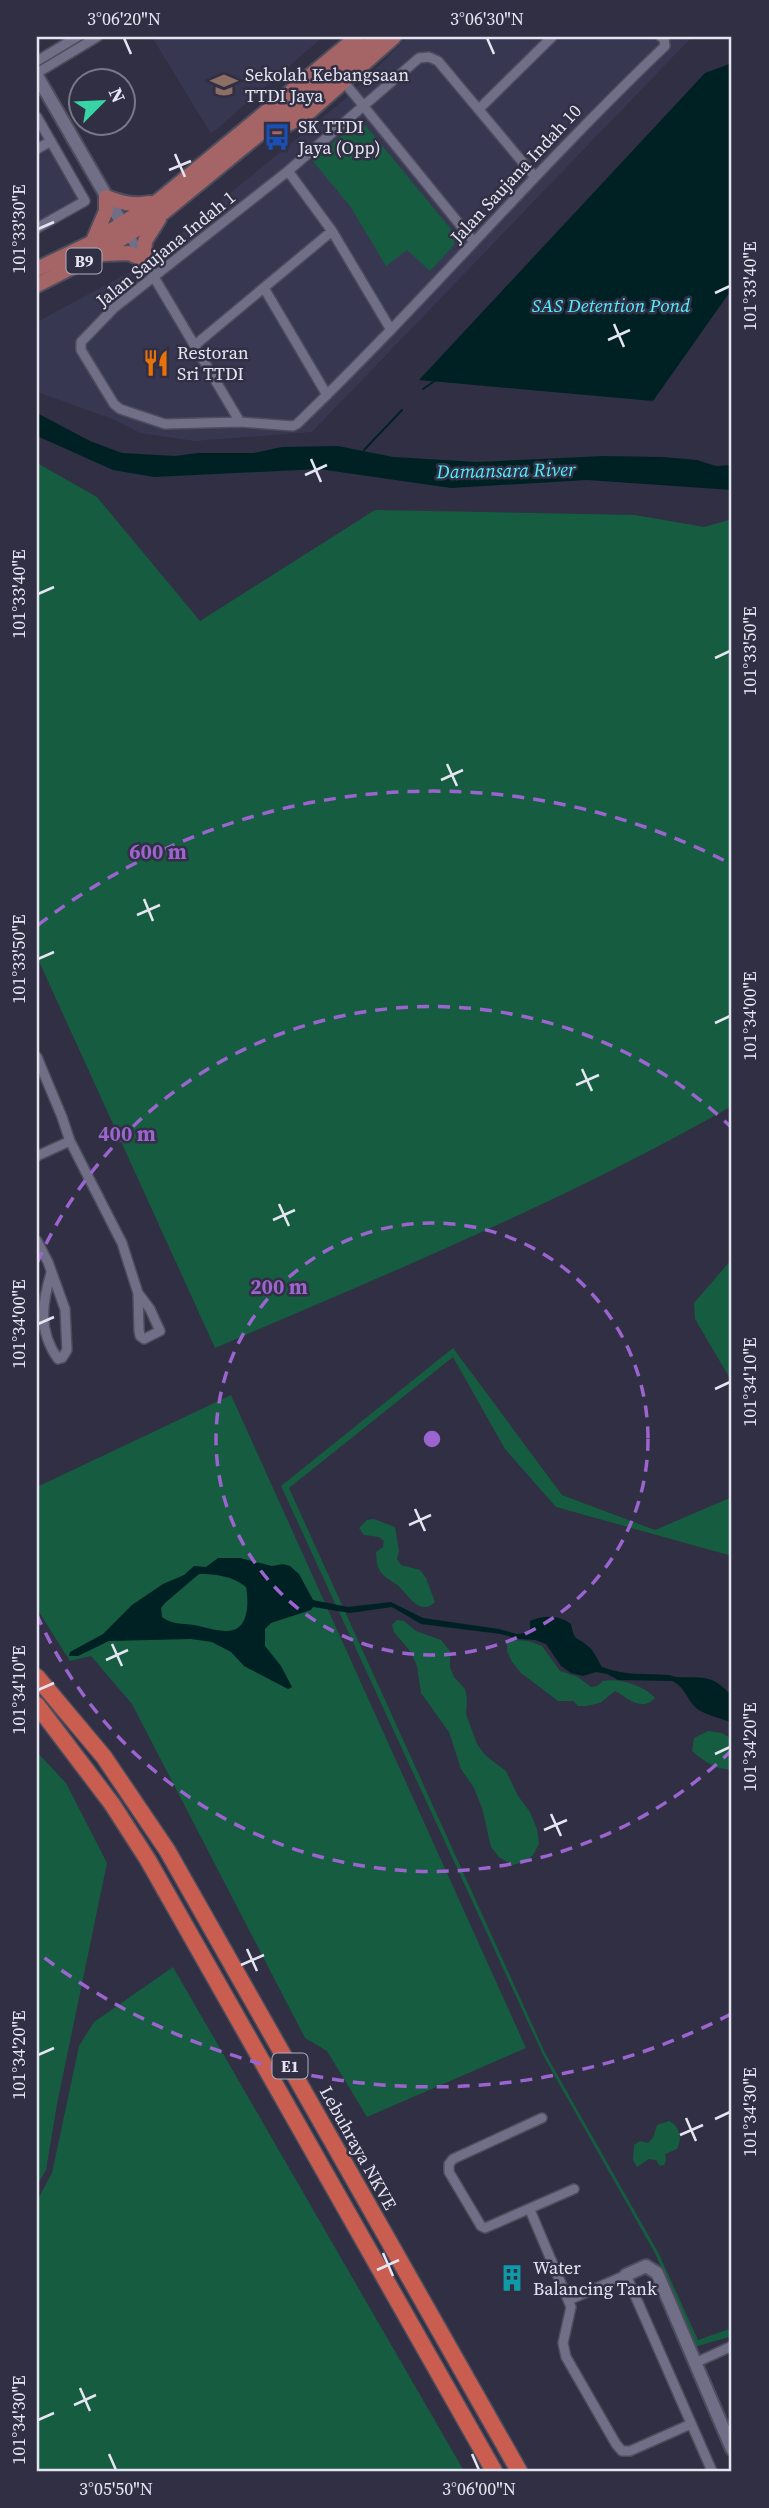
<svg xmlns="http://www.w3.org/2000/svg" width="769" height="2508" font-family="'Source Serif 4',serif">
  <rect width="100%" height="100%" fill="#302f43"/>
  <path fill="#383752" d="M152,37h171l-112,97z
    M408,37h288l-7,3 -377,392 -117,9 -55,-8 -25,-13 -78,-28v-70l104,-56 203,-166z
    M37,122l45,78 -45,25z"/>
  <path fill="#165c41" d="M354,125l12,1 89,108 -1,11 -24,26 -23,-21 -21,16 -36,-60 -38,-46z
    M37,463l60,34 103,124 175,-111 260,5 69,12 28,-8v587c-165,94 -342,167 -517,242l-178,-391z
    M732,1259v123l-37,-63 -1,-16z
    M453,1348l109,147 93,35 77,-33v59l-176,-49 -51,-58 -52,-92 -164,131 256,565 114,201 39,86 34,-12v8l-37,11 -39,-92 -112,-198 -263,-571z
    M231,1395l295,653 -159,69 -40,-66 -22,-13 -173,-334 -41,-48 -21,5 -33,-52v-122z
    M374,1519l21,8 4,24 -2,8 4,6 19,5 6,8 9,24c-16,16 -28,-10 -39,-18 -7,-5 -13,-7 -17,-15 -3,-5 -2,-11 -3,-17l7,-5 1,-6 -5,-4 -15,-2 -5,-7 8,-8z
    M397,1620l7,1 12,10 25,9 9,11v16l4,10 11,12 2,10 -1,15 11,30 8,11 21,16 12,25 12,16 7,17 2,15 -6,11 -8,7 -13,3 -13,-8 -8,-10 -9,-39 -8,-20 -13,-19 -12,-37 -28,-39 -4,-27 -7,-15 -16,-19 -2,-7z
    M513,1640l15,1 14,5 18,25 18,6 13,10 6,-1 6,-5c16,-3 42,5 52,17 -14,15 -28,-1 -40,-7l-15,12 -14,3h-8l-5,-5h-15l-37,-28 -9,-11 -5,-11v-9z
    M708,1731l14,2 10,6v30c-16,2 -28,-8 -40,-18l2,-13z
    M37,1752l29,31 41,80 -50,241 -11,66 -9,15z
    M173,1967l291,504h-427v-270l15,-28 27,-127 15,-24z
    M669,2121c10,4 14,18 8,28l-12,5 1,7 -2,4 -4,1 -4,-6 -7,-1 -12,8 -4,-7 1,-15 6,-4 8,2 5,-5 4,-13z"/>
  <path fill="#002124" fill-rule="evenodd" d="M732,63v226l-79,112 -234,-21 286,-307z
    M37,413l53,28 32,12 53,3 23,-3h56l28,-6 56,-1 55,11 84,5 127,-6 59,1 34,3 19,6 16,-1v25l-145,-10 -136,8 -132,-19 -165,8 -41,-7 -76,-34z
    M218,1558h22l32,8 11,-2 7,2 9,8 14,26 35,7 43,-5 32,16 76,11 18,5 10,-1 3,-3v-9c14,-6 29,-6 41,3 4,20 7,12 18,23 6,5 9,14 13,20 23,9 43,6 65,8 6,0 5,2 11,2 26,1 34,-3 54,19v27c-10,-5 -24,-7 -33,-13 -12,-8 -13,-23 -27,-29l-54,-1 -11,-6 -11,-2 -13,4 -12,-3 -10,-7 -15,-22 -11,-4 -16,-1 -18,-5 -80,-10 -29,-17 -42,6 -37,-6 -2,3 -40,13 -6,6v17l16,20 11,21 -4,2 -44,-23 -13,-14 -19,-10 -21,-3 -82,2 -31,15h-9l1,-4 33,-18 29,-29 31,-21 21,-9 10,-9 12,1zM199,1574c18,0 33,2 47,13 3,16 3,44 -19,44 -11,0 -23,-4 -33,-6 -12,-2 -22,0 -32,-8l-1,-9 4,-5z"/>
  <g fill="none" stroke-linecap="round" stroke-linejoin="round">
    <path stroke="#002124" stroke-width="2" d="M423,389l13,-9
      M364,450l38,-40"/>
    <defs>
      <path id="street" d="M37,61l40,-24
        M37,73l60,-36
        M344,82l130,160
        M479,109l73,-72
        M37,117l48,84 -48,27
        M37,149l14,-8
        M288,171l44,60 59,99
        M535,177l-97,-116 -9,-4 -10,1 -131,113 -174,137 -33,34v8l33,54 6,5 45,15 75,-2 53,4 4,-2c127,-122 240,-256 368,-378l-1,-7 -3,-2
        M129,235l111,187
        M264,288l63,107
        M195,345l137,-114
        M37,1057l25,60 8,24 52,102 16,50 1,37 1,6 4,3 16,-8 -10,-22 -12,-16
        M37,1156l33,-15
        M37,1241l11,21 17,47 2,41 -5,8 -4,1c-20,-28 -16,-56 -7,-86
        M542,2118l-89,41 -4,5v8l32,54 4,2 89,-39
        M530,2210l41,97 -8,36 3,14 50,87 6,7h8l61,-27
        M569,2300l57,-25 86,196
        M695,2363l37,-17"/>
      <path id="secondary" d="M37,76l90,156
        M626,2275l20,-9 11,7 75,176"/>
      <path id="primary" d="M269,134l38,-20 87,-77
        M93,241l13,-30v-14c16,6 27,9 44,6
        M103,254l26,-1 15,7 1,-19 14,-22
        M37,269l56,-27 65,-41 199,-164
        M37,285l59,-30 68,-43 214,-175"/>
      <path id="highway" d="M37,1677l67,80 63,93 352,621
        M37,1705l75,99 36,56 346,611"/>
    </defs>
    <use href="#street" stroke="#4d4d5d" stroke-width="12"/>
    <use href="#secondary" stroke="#4d4d5d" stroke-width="16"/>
    <use href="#primary" stroke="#4d4d5d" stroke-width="18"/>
    <use href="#highway" stroke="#4d4d5d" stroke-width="19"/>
    <use href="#street" stroke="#706f87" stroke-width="9"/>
    <use href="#secondary" stroke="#706f87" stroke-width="12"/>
    <use href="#primary" stroke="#a56465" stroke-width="14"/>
    <use href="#highway" stroke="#c95d4f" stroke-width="16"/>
  </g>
  <path fill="none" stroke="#e5e5f2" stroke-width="2.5" d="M124,38l7,16M487,38l7,16M175,154l10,23M169,170l22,-9M38,229l16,-7M715,293l15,-7M614,324l10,23M608,340l22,-10M311,459l10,23M305,475l22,-10M38,594l16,-7M715,658l15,-7M447,764l10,22M441,780l22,-10M144,899l9,22M137,915l23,-10M38,959l16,-7M715,1023l15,-7M582,1069l10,22M576,1085l23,-10M279,1204l10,22M273,1220l22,-10M38,1324l16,-7M715,1389l15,-7M415,1509l10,22M409,1525l22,-10M112,1644l10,22M106,1660l22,-10M38,1690l16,-7M715,1754l15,-7M551,1814l10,22M544,1830l23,-10M247,1949l10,22M241,1965l23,-10M38,2055l16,-7M686,2118l10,23M715,2119l15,-7M680,2135l23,-10M383,2253l10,23M377,2270l22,-10M80,2388l10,23M74,2405l22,-10M38,2420l16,-7M109,2454l7,16M472,2454l7,16"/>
  <g fill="none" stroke="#9b64ce" stroke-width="3.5" stroke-dasharray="12 9">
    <circle cx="432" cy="1439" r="216"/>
    <path d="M732 1750A432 432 0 0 1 37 1615M37 1263A432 432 0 0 1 732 1128"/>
    <path d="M731 2014A648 648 0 0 1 38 1953M38 925A648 648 0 0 1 731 864"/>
  </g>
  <defs>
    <symbol id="school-bare" viewBox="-9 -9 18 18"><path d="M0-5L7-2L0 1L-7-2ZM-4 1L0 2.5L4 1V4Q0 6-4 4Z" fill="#8d6e63" stroke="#302f43" stroke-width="2.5" paint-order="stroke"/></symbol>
    <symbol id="bus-bare" viewBox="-9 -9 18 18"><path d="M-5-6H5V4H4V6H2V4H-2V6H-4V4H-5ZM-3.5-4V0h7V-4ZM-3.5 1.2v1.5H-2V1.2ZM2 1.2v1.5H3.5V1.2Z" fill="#1a4fb4" stroke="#302f43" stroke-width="2.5" paint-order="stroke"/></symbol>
    <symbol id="restaurant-bare" viewBox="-9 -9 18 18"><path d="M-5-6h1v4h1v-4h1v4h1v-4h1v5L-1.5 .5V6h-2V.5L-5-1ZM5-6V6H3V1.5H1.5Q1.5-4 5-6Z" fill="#e8710a" stroke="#302f43" stroke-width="2.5" paint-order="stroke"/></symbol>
    <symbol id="building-bare" viewBox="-9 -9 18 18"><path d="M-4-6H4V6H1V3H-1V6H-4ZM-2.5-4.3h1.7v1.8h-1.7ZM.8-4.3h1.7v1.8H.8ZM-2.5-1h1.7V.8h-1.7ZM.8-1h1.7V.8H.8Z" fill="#0f9aa8" stroke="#302f43" stroke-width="2.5" paint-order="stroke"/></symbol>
  </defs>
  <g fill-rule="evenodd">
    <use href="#school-bare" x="205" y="66" width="38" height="38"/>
    <use href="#bus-bare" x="258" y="118" width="38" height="38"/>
    <use href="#restaurant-bare" x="137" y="344" width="38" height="38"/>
    <use href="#building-bare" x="493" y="2259" width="38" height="38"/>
  </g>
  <g text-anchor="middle" stroke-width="5" stroke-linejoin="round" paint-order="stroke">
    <g fill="#302f43" stroke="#afaebe" stroke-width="2">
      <rect x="66.5" y="248.5" width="35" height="25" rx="5"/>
      <rect x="272.5" y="2053.5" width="35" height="25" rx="5"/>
    </g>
    <g font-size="16" font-weight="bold" fill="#e5e5f2">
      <text x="84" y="267">B9</text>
      <text x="290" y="2072">E1</text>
    </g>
    <g font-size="18" fill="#e5e5f2" stroke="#302f43" text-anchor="start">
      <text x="245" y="81">Sekolah Kebangsaan<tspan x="245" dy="21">TTDI Jaya</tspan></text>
      <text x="298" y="133">SK TTDI<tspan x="298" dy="21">Jaya (Opp)</tspan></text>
      <text x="177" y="359">Restoran<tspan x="177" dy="21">Sri TTDI</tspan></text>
      <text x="533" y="2274">Water<tspan x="533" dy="21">Balancing Tank</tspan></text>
    </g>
    <g font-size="18" fill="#e5e5f2" stroke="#302f43">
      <text transform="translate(516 174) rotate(-47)" y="6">Jalan Saujana Indah 10</text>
      <text transform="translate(166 249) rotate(-39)" y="6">Jalan Saujana Indah 1</text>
      <text transform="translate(358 2148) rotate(61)" y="6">Lebuhraya NKVE</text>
    </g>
    <g font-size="19" font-style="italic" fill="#4feefe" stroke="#302f43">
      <text x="611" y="312">SAS Detention Pond</text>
      <text transform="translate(506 470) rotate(-1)" y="7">Damansara River</text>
    </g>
  </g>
  <circle cx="432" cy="1439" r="10" fill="#9b64ce" stroke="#302f43" stroke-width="3.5"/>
  <g font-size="21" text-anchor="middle" font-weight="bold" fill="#9b64ce" stroke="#302f43" stroke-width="5" stroke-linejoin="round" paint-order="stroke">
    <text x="158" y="859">600 m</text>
    <text x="127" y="1141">400 m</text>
    <text x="279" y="1294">200 m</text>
  </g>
  <rect width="769" height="2508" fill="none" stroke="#302f43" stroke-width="77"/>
  <g transform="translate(102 102) rotate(66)"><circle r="33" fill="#302f43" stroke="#787889" stroke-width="2"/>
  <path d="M0-5L12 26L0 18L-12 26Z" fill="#38d4a6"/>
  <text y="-10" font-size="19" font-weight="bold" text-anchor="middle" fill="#e5e5f2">N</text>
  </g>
  <rect x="38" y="38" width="692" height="2432" fill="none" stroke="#e5e5f2" stroke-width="2.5"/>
  <g font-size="18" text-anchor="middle" fill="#e5e5f2">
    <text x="124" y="25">3°06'20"N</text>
    <text x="487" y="25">3°06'30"N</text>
    <text transform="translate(19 229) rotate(-90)" y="6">101°33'30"E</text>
    <text transform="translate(750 286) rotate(-90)" y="6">101°33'40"E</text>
    <text transform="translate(19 594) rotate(-90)" y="6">101°33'40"E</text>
    <text transform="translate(750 651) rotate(-90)" y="6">101°33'50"E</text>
    <text transform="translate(19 959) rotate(-90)" y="6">101°33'50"E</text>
    <text transform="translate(750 1016) rotate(-90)" y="6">101°34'00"E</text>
    <text transform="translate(19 1324) rotate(-90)" y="6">101°34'00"E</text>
    <text transform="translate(750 1382) rotate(-90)" y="6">101°34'10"E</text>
    <text transform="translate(19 1690) rotate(-90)" y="6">101°34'10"E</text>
    <text transform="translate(750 1747) rotate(-90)" y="6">101°34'20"E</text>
    <text transform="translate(19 2055) rotate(-90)" y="6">101°34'20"E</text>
    <text transform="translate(750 2112) rotate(-90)" y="6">101°34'30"E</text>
    <text transform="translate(19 2420) rotate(-90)" y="6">101°34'30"E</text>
    <text x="116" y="2495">3°05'50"N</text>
    <text x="479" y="2495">3°06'00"N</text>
  </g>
</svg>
